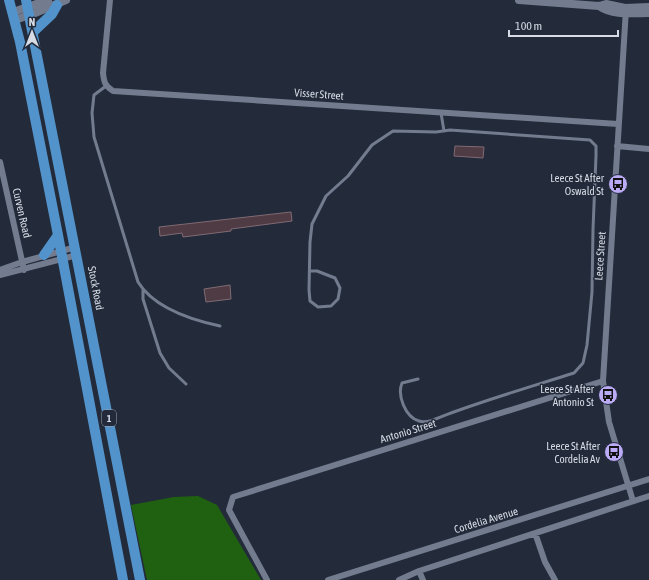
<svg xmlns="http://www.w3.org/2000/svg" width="649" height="580" font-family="'Asap Condensed',sans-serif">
  <rect width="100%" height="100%" fill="#232b3a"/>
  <path fill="#206111" d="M198,496l19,9 44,75h-114l-16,-75 43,-8z"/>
  <path fill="#4f3b44" stroke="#806a74" d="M455,146l29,1 -1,11 -29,-2z
    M291,212l1,9 -61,8v2l-48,6 -1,-4 -22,3 -1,-9z
    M230,285l1,14 -25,3 -2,-13z"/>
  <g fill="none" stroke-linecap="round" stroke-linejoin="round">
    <path stroke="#727c8e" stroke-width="3" d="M106,86l-12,9 -2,18 2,24 44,145c16,26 54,38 82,44
      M441,113l3,18
      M310,271h7l18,7 5,10 -2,11 -7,7 -13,1 -8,-6 -1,-11 1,-48 2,-18 14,-28 22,-20 24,-31 21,-14 43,1 14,-2 140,10 6,6v10l-3,73 -1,63 -5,53 -4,18 -9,10c-41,13 -82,25 -123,40 -9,3 -22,11 -32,8 -14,-4 -22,-26 -17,-38l16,-4
      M143,290v9l17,54 9,15 17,16"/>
    <path stroke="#727c8e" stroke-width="6" d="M110,0l-7,73c1,9 2,13 10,18l505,33
      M626,9l-23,372 6,41 24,79
      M617,146l32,3
      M0,162l24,108
      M0,270l22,-8 54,-15
      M0,275l77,-20
      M535,533l10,29 10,18
      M419,571l4,9
      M267,580l-38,-70 4,-13 370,-116
      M328,580l321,-101
      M399,580l20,-9 230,-75"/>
    <path stroke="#727c8e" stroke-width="8" d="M519,0l80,6 7,-2 19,4 24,-1
      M599,6c14,10 34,7 50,7
      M13,12l35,-12
      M15,20l20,-7 31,-13"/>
    <path stroke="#5393cb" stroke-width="10" d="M9,0l11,42 38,193 65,345
      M26,0l114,580
      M33,32l19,-18 5,-9
      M44,255l14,-20"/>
  </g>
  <defs>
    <symbol id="bus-disc" viewBox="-11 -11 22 22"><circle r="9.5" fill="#bbaaf6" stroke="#232b3a"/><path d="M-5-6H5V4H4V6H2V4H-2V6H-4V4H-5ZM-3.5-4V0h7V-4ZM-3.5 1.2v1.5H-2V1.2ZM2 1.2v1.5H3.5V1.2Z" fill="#111"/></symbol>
  </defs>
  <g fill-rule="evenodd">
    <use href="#bus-disc" x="607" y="173" width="22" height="22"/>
    <use href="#bus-disc" x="597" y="384" width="22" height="22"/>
    <use href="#bus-disc" x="603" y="441" width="22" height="22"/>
  </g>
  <g text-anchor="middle" stroke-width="3" stroke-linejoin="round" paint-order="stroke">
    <rect fill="#232b3a" stroke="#a0a6b2" stroke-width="1" x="102" y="410" width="14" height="16" rx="3"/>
    <g font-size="10" font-weight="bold" fill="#d6dbe6">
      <text x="109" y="422">1</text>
    </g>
    <g font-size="11" fill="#d6dbe6" stroke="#232b3a">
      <text transform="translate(319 94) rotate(4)" y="4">Visser Street</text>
      <text transform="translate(22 213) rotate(77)" y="4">Curven Road</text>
      <text transform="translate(600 256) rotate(-86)" y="4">Leece Street</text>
      <text transform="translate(96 288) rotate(79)" y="4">Stock Road</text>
      <text transform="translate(408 431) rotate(-17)" y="4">Antonio Street</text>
      <text transform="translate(486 520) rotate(-17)" y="4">Cordelia Avenue</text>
    </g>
    <g font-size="11" fill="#d6dbe6" stroke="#232b3a" text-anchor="end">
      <text x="604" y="182">Leece St After<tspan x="604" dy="13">Oswald St</tspan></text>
      <text x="594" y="393">Leece St After<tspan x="594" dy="13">Antonio St</tspan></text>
      <text x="600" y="450">Leece St After<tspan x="600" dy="13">Cordelia Av</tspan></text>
    </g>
  </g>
  <g transform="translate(32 32)" stroke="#232b3a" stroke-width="3" paint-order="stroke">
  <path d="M0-3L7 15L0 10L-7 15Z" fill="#d6dbe6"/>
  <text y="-6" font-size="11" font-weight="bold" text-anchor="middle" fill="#d6dbe6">N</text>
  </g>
  <path d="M509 30v6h109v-6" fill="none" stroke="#d6dbe6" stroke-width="2"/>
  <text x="515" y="30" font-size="12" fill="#d6dbe6" stroke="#232b3a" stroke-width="3" paint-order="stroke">100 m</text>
</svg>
